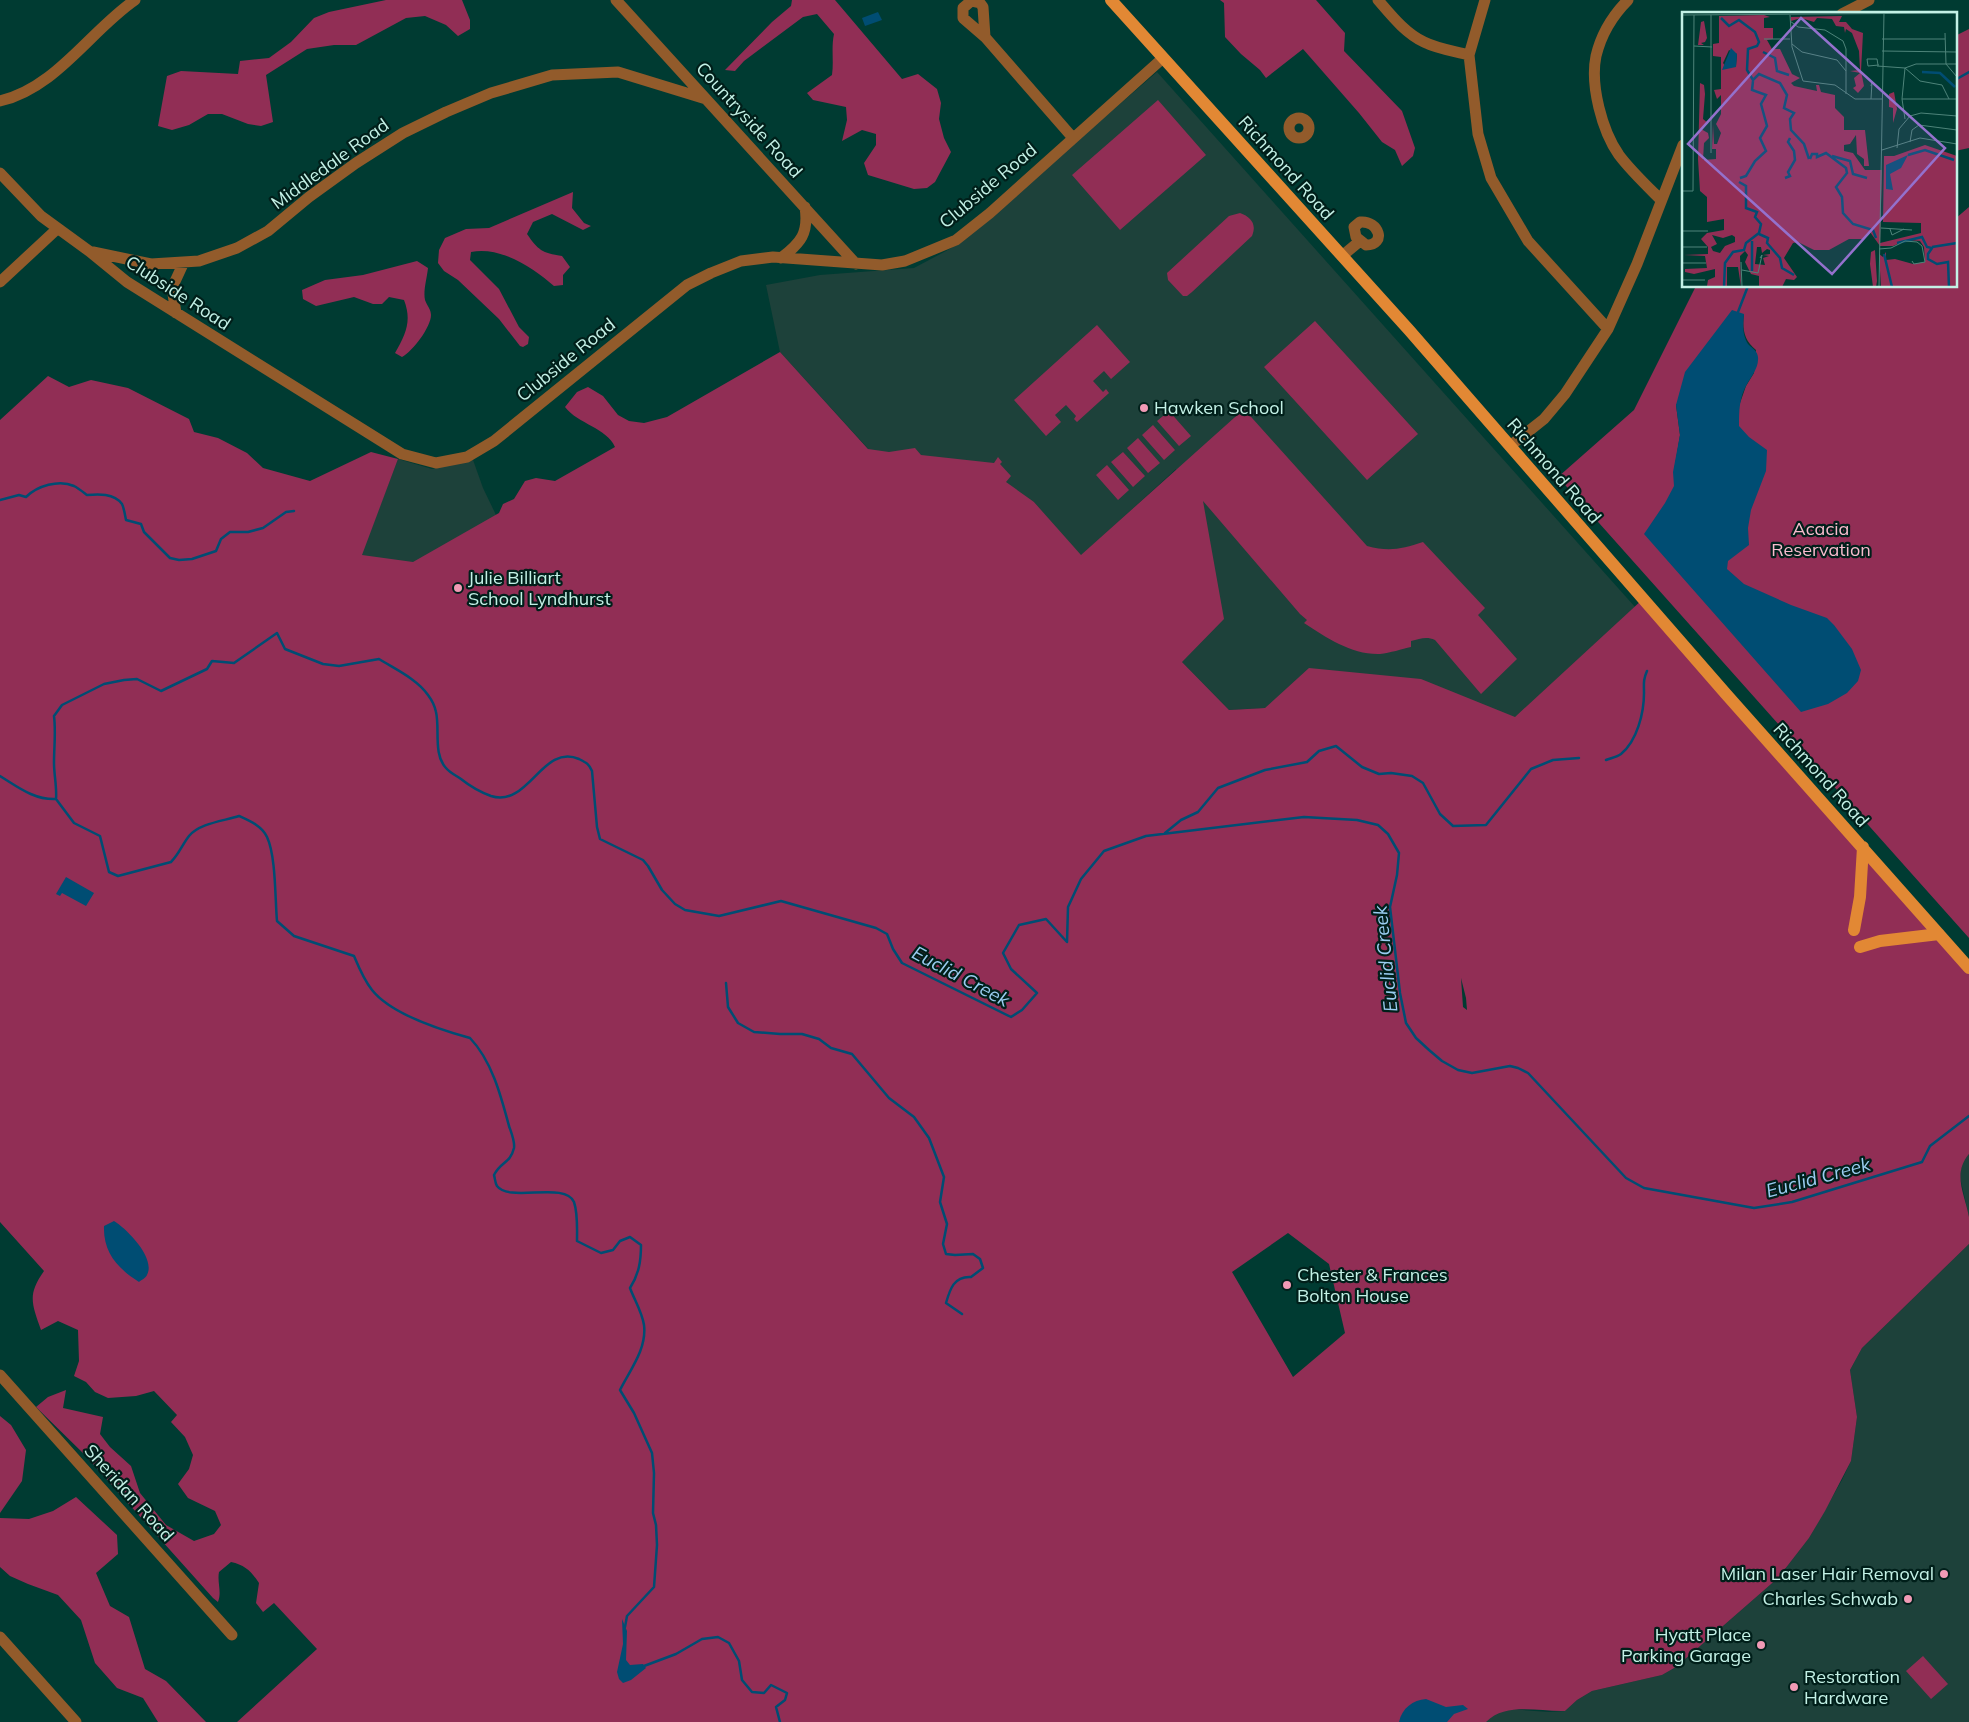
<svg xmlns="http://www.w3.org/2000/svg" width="1969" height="1722" font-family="Mulish,sans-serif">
  <rect width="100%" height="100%" fill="#003b32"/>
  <path fill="#1d413a" d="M1157,72l478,535 -159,147 -180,-48 -67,4 -47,-48 -6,-193 -95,87 -47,-54 -140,-25 -114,-125 -14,-67 54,-10 94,-7 32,-17 12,-7z
    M398,459l34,10 41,-9 10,28 13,27 53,17 -218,102z
    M1969,1154v63l-9,-40 2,-15z
    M1969,1244v478h-619l1,-24 198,14 16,-1 12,-11 15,-9 70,-16 14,-8 102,-89 31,-40 33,-58 9,-19 6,-44 -7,-47 12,-22z"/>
  <path fill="#912e55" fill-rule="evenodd" d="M386,0h76l8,20v9l-12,7 -12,-11 -21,-9 -19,2 -50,27h-22l-27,4 -41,26 7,47 -12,4 -13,-2 -26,-10h-14l-19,11 -17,5 -14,-4 9,-50 14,-5 57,3 2,-13 29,-3 22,-16 23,-24 15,-6z
    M792,0h43l67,79 16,-5 19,15 4,14 -2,16 5,19 7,14 -16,30 -8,6 -13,1 -46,-14 -4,-12 12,-18v-11l-14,-4 -20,11 5,-21 -1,-13 -33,-7 -6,-7 25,-18c2,-14 -1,-27 2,-41l-17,-20 -14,3 -59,44 -9,10 -10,-1 47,-48 19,-16z
    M1220,0h96l29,33 -1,18 58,60 13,37 -2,8 -11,10 -7,-16 -13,-8 -23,-29 -56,-64 -37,29 -6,-8 -19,-16 -16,-17 -1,-34z
    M1969,29v119l-14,3v-115z
    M1158,100l48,55 -86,75 -48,-55z
    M573,192l-1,16 12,15 7,3 -8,4 -31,-16 -19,8 -6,12c11,16 15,19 35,22l8,11 -7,8v10l-9,1c-21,-18 -53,-40 -83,-34l-1,8 29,29 20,38 10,10 -1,7 -5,3 -3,-1 -21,-27 -41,-39 -14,-9 -6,-8 1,-13 6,-12 21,-9 23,-1z
    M1969,207v731l-411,-461 76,-67 62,-124h259v-67zM1744,314c-2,15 0,26 12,36l-2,23 -8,13 -7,20 -65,65 6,-36 -4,-30z
    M1240,213c11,4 17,11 12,23l-60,56 -5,4h-4l-15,-16 -1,-7 62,-57z
    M417,261l11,7c-1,10 -5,23 -3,32 2,6 6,9 6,15 0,12 -18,36 -29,42l-7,-4c11,-19 17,-32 9,-53l-15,-3 -7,7h-9l-19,-7 -38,9 -13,-7 -1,-9 23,-10 38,-5z
    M1315,321l103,113 -51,46 -103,-113z
    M1097,325l33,37 -19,17 -7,-8 -11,10 10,11 3,-3 3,4 -32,29 -3,-3 2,-3 -10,-11 -11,10 6,7 -15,14 -32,-36z
    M780,352l88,97 21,3 26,-4 6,7 73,8 4,-6 4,5 -2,2 11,12 -5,6 28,20 47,53 163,-146 123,137c22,6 35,3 56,-4l62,66 -7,7 39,44 -36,35 -46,-54c-9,-4 -15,-1 -24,1v6c-9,2 -21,6 -31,7 -28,1 -53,-16 -76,-31l3,-3 -7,-6 -97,-113 21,118 -42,43 47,48 36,-2 44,-40 112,11 94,38 128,-118 326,369v186c-17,20 -4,40 0,63 0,9 0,19 0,27l-107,104 -12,22 7,47 -6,44 -26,50 -16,27 -31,40 -102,89 -14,8 -70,16 -15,9 -12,11c-26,1 -59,-9 -79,11h-1249l80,-73 -43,-46 -11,9 -7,-9 3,-20c-8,-12 -14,-18 -28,-21l-12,10c-2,10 3,20 -1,30l-5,-4 -128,-143 -49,-48 12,-10 18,-7 -3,18 40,9 -3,17 10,13 21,19 9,27 26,32 28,16 20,-7 7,-9 -6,-14 -27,-13 -10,-14 11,-15 4,-14 -8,-18 -14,-15 6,-7 -23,-24 -18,5 -28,2 -13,-6 -9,-10 -12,-6 5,-15 -1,-31 -20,-9 -17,9c-9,-26 -14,-35 3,-59l-44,-49v-802l48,-44 21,11 22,-7 37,8 61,31 5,13 24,6 29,15 16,15 47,13 61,-29 27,7 -36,96 51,7 86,-49 4,-9 11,-5 11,-18 11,-3 19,3 60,-34c-8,-19 -37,-23 -50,-40l12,-15 11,-5 15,9 15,19 11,6 15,2 23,-6zM1461,978l5,20 1,12 -4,-3zM1288,1233l41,31 16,69 -52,44 -61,-105z
    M1169,411l22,25 -12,10 -22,-25z
    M1153,425l22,25 -11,10 -22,-25z
    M1138,438l22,25 -12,10 -21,-25z
    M1123,452l22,24 -12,11 -22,-25z
    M1107,465l22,25 -11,10 -22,-25z
    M0,1416l11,9 15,25 -4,31 -22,32z
    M76,1497l41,38 1,19 -22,19 14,33 19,11 16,52 21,12 40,41h-48l-15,-24 -26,-10 -22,-25 -14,-43 -23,-25 -30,-11 -18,-8 -10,-9v-49l29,1 24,-8z
    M1923,1656l25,28 -17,15 -25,-28z"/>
  <path fill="#004d73" d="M878,12l4,8 -17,6 -3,-8z
    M1732,310l12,4c-1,10 -2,21 4,30 5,5 11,8 10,16 0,8 -7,17 -11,24 -8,14 -8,27 -8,42l10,11 18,13 -1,21 -15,39 -3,18 1,17 -21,16 -1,8 17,15 47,21 36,13 7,7 18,24 9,21 -3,11 -11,12 -19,11 -27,8 -157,-178 21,-31 9,-17 -1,-14 7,-37 -4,-30 9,-33z
    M66,877l28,16 -8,13 -24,-13 -2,3 -4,-2z
    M114,1221c13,8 42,37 33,54 -1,3 -6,5 -8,7 -22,-14 -36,-30 -35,-56z
    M622,1619l5,12 -1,29 4,5 13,-1 3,4 -15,12 -8,3 -4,-4 -2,-7 6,-28z
    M1426,1699l20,8 17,-2 5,4 -14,5 -7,8h-48c3,-14 14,-22 27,-23z"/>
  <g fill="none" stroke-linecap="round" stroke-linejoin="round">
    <path stroke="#004d73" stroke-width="2.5" d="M1955,80l14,-8
      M1738,312l10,-26
      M0,500l19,-5 7,2c11,-11 33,-18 48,-11 4,2 9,6 13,9 11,-1 27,-2 35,9 2,4 3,11 4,16l15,4 3,8 26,26 9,2 13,-1 24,-8 5,-12 9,-7h18l15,-4 23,-16 8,-1
      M1606,760c5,-2 11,-3 15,-6 16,-13 23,-41 23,-61 0,-9 -1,-13 3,-22
      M0,776c18,11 34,24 56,23 1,-12 -2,-24 -2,-36 0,-16 2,-31 0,-47l8,-11 42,-21 20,-4 13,-1 24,12 46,-22 5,-8 22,2 43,-30 8,16 38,15 16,2 40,-7c16,10 38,20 49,36 3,4 7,12 8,17 4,17 -3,42 10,56 4,5 11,8 15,11 10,8 19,13 30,17 38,12 51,-53 88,-37 8,4 10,5 13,12l5,56 3,12 43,21 5,6 14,24 13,14 10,6 34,6 62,-15 95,27 11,6 6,15 9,14 109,54 11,-7 15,-17 -26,-24 -8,-16 16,-28 27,-6 21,23 1,-35 13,-28 23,-28 42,-15 158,-19 53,3 21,5 10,9 11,19 -2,22 -7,32 10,86 6,30 10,15 13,12 13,11 16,9 14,3 38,-7 8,2 10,5 98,105 18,10 110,20 38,-6 130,-40 8,-16 39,-30
      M56,799l18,24 26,13 9,36 9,4 53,-14c8,-8 11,-17 18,-26 11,-13 35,-15 50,-20 11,5 23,10 28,21 9,19 8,62 10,84l17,15 60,20c5,12 10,24 18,34 19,24 69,40 98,48 22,23 31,58 39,88 2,6 6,15 5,22 -4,16 -13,13 -20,27 1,3 1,8 3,11 13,17 68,-5 77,16 4,12 3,27 3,39l24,12 12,-3 7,-9 10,-4 11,8c0,16 -2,29 -11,43 4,11 12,24 14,37 3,24 -14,45 -24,65l14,23 18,40 2,20 -1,40 3,12 1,20 -3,42 -27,29 -2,11
      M1165,833l16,-13 17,-8 20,-24 47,-18 42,-8 12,-11 17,-5 26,21 17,7 12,-1 21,3 11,7 17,31 13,12 33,-1 45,-56 22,-9 26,-2
      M726,983l2,24 10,16 16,9 26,2h22l17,5 12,9 21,6 37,44 25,19 15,21 15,39 -4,25 7,22 -4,20 3,10 9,1 18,-1 7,5 3,9 -12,9c-17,-1 -21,12 -25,26l16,11
      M644,1666l32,-12 26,-15 16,-2 11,6 10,18 3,19 10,12 12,1 7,-8 16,8 -2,7 -9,7 4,15"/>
    <path stroke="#925b2b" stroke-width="11" d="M616,0l240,264
      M1378,0c13,15 27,33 46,42 14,7 30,9 45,13
      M1485,0l-16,55 9,79 13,44 37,63 80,88
      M1628,0c-15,15 -27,35 -32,56 -6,29 6,75 23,99 12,16 28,31 42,45
      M1842,14l27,-14
      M985,37l-22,-19v-10l8,-7 9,2 3,4 2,30 88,101
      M0,101c56,-13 90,-70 135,-101
      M1289 128a10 10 0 1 1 20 0a10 10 0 1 1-20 0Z
      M0,173l41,43 48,35 38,31 275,172 34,9 31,-6 27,-16 193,-156 24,-12 30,-12 32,-4 109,8 23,-4 51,-21 34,-27 173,-155
      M1360,222c19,-2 27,23 6,23l-10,-8 -2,-10z
      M93,252l58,12 48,-3 38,-13 31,-17 41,-34 47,-34 47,-30 43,-21 45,-19 61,-18 66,-3 88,27
      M1342,256l18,-15
      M781,258c20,-15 28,-25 24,-51
      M0,282l57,-53
      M176,313l-4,-25 12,-26
      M1510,446l34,-27 21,-25 43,-65 29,-65 46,-119
      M0,1375l232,260
      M0,1637l76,85"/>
    <path stroke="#e28834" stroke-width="12" d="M1111,0l298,330 317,364 243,274
      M1854,930l6,-33 3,-50
      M1860,947l20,-6 59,-7"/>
  </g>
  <g fill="#f09ab5" stroke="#001f1a" stroke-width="2">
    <circle cx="1144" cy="408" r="5"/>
    <circle cx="458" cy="588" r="5"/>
    <circle cx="1287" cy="1285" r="5"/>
    <circle cx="1944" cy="1574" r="5"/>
    <circle cx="1908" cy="1599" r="5"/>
    <circle cx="1761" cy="1645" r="5"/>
    <circle cx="1794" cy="1687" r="5"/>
  </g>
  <g text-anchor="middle" stroke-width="4.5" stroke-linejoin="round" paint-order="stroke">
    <g font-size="18" fill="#c3f1e6" stroke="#001f1a">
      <text transform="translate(749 120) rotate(48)" y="6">Countryside Road</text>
      <text transform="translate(330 164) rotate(-36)" y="6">Middledale Road</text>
      <text transform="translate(1286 168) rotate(48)" y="6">Richmond Road</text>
      <text transform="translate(988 186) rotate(-40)" y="6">Clubside Road</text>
      <text transform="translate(178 293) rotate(33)" y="6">Clubside Road</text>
      <text transform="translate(566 360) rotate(-39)" y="6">Clubside Road</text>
      <text transform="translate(1554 471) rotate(49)" y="6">Richmond Road</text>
      <text transform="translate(1821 775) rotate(48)" y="6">Richmond Road</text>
      <text transform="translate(129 1493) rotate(48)" y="6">Sheridan Road</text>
    </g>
    <g font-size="18" fill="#c3f1e6" stroke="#001f1a" text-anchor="start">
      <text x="1154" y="414">Hawken School</text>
      <text x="468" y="584">Julie Billiart<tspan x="468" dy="21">School Lyndhurst</tspan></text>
      <text x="1297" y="1281">Chester &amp; Frances<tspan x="1297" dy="21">Bolton House</tspan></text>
      <text x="1934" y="1580" text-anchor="end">Milan Laser Hair Removal</text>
      <text x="1898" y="1605" text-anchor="end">Charles Schwab</text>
      <text x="1751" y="1641" text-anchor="end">Hyatt Place<tspan x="1751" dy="21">Parking Garage</tspan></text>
      <text x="1804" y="1683">Restoration<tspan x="1804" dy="21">Hardware</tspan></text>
    </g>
    <g font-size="18" fill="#f8bbcd" stroke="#001f1a">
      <text x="1821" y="535">Acacia<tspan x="1821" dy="21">Reservation</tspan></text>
    </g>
    <g font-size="19" font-style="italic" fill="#9acdf1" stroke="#001f1a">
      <text transform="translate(1385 959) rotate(-96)" y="7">Euclid Creek</text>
      <text transform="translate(961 976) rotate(28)" y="7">Euclid Creek</text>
      <text transform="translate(1818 1177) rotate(-15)" y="7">Euclid Creek</text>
    </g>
  </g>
  <g transform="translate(1682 12)">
    <rect width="275" height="275" fill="#003b32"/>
    <path d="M82,3l6,2 -6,1v10h9v11l-6,1 5,9h8l12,25 8,4 -9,5 3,3 23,5 -1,-6h3l2,7 14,3v13l9,9v13h21l4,36h-5v-7l-7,-5 -1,-19 -6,9 -6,1v6l9,2 12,17h17l-2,73 41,-10v-10l-38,-1 1,-66h10l31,-11 32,11v131h-76l-2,-33 4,3 3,-5v8l9,-1 18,5 12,-2 -1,-15 -4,-6 -13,-1 -14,6h-13l-10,-14 -7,7h-14l-20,11h-15l-16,-8 -5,1 -9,15 13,19 -3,3 -8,-1 -4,8h-23v-11l-8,-2 -6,-12 3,-7 -3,-4 -5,5 1,31 -3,-20h-11v20l-20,-1 1,-6 7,-3v-8l-21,5 -9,-2v-3l22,-1 -2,-12 -21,-1 24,-1v-7l-7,-8 6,-6 17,-3v-11l-17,3v-25l-7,-6 -2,-32 2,-76 4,2 1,9 -2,25 5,4 -7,6 7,4 1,5 -5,5 -1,17 13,-1v-10h-4l1,-25 1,20h3l4,-11 -5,-9 5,-10v-19l-4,4 -3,-9 7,-1v-32l-8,-1v-12l6,-1v-27zM47,38l8,4 -1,12 -10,1 -3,-4zM30,223l11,3 9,-3 3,2v5l-10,4 -5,7 -7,-2 -2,-4 6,-3zM75,235h4l1,6 5,-4 3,1v4l-7,1 6,1 -6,2 2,7 -10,-1zM160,4l-3,6h7l6,7 11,4 -2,38 3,15 -6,7 -5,-5 3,-2 -2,-8 6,-5 -10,-2 10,-1 -1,-19 -7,-18 -6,-4 -1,4 -1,-6 -8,-1 -4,-7 -15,-1 -3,4 -13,-4 -10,3v-4zM22,9l3,17 -2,4 -4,1 3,2h-6l3,-23zM212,80l3,17 -4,14v-15l-4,-1v-13zM193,238l2,31 -1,6h-3l-3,-23 1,-12z" fill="#912e55" fill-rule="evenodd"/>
    <path d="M49,36l6,6 -1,13 -14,3zM226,143l-7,13 -11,6 3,16 -7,-1v-24z" fill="#004d73"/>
    <path fill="none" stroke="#004d73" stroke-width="2.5" d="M39,6l8,8 10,-6 16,12 4,10 -2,4 -9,3 -1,21 6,10 6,-6 21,9 7,12 -3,13 10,5 -4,6 1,11 13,14 5,15M81,40l12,6 2,13 12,4M240,60l18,1 15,14M226,143l17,-5 29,10M150,144l18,5 3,13 14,4M128,147l2,-5h5v3l9,-4 20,15 1,5 -11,14 6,10 1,16 10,11 20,6 3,8M58,166l6,-2 9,-15 11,-10 -6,-13 7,-12 -6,-22 5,-9 -14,-5 1,-9M103,166l5,-2 -2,-4 7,-12 -1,-9 -6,-9 2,-4M77,222l9,4 -1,5 13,15 2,10 12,7M70,229v30M215,231l25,-6 5,10 5,1 -4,6v5l9,5 11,-2 1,25M250,235l25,-4M202,242l8,33M42,275l1,-24 8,-11 11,-2 2,-7 13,-10 2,-9 -6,-7 2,-5 -11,-4v-22l-7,-4"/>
    <path fill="none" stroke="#4e847a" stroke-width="1" d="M0,3l275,-2M108,3l2,32 11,34 32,4 20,14h28M108,9l8,6 27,3 18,11 3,8v45M263,21l1,31 11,13M82,27h26M200,27h63M110,32l10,8 35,8 9,11M12,34l18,1M200,39l75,1M196,53l-1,-6h-10l1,7 11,-1M195,54l28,2 15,13 22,4 7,14M223,56l11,-4h41M223,56l-3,31 3,20M189,87l1,-17 -1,4M220,87h55M228,130l2,-12 7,-5 38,5M215,136l2,-19 11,-13 11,-3 36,3M200,138l38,-12 37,6M29,141v-138M0,179h11l1,-176M199,216l31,2M208,217l2,6 12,-6M0,219h26M0,235h25M197,237l12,-1 14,-7 12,1 5,4 3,16 -11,2 -2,-3M59,250l1,25M0,251h24M60,258l16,3 4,-18 -2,3M0,268h23M197,275l5,-275"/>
    <path fill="#9471cd" fill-opacity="0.15" stroke="#9471cd" stroke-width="2.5" d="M119,6l144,130 -113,126 -144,-130z"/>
    <rect width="275" height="275" fill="none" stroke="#c3f1e6" stroke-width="2.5"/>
  </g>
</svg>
